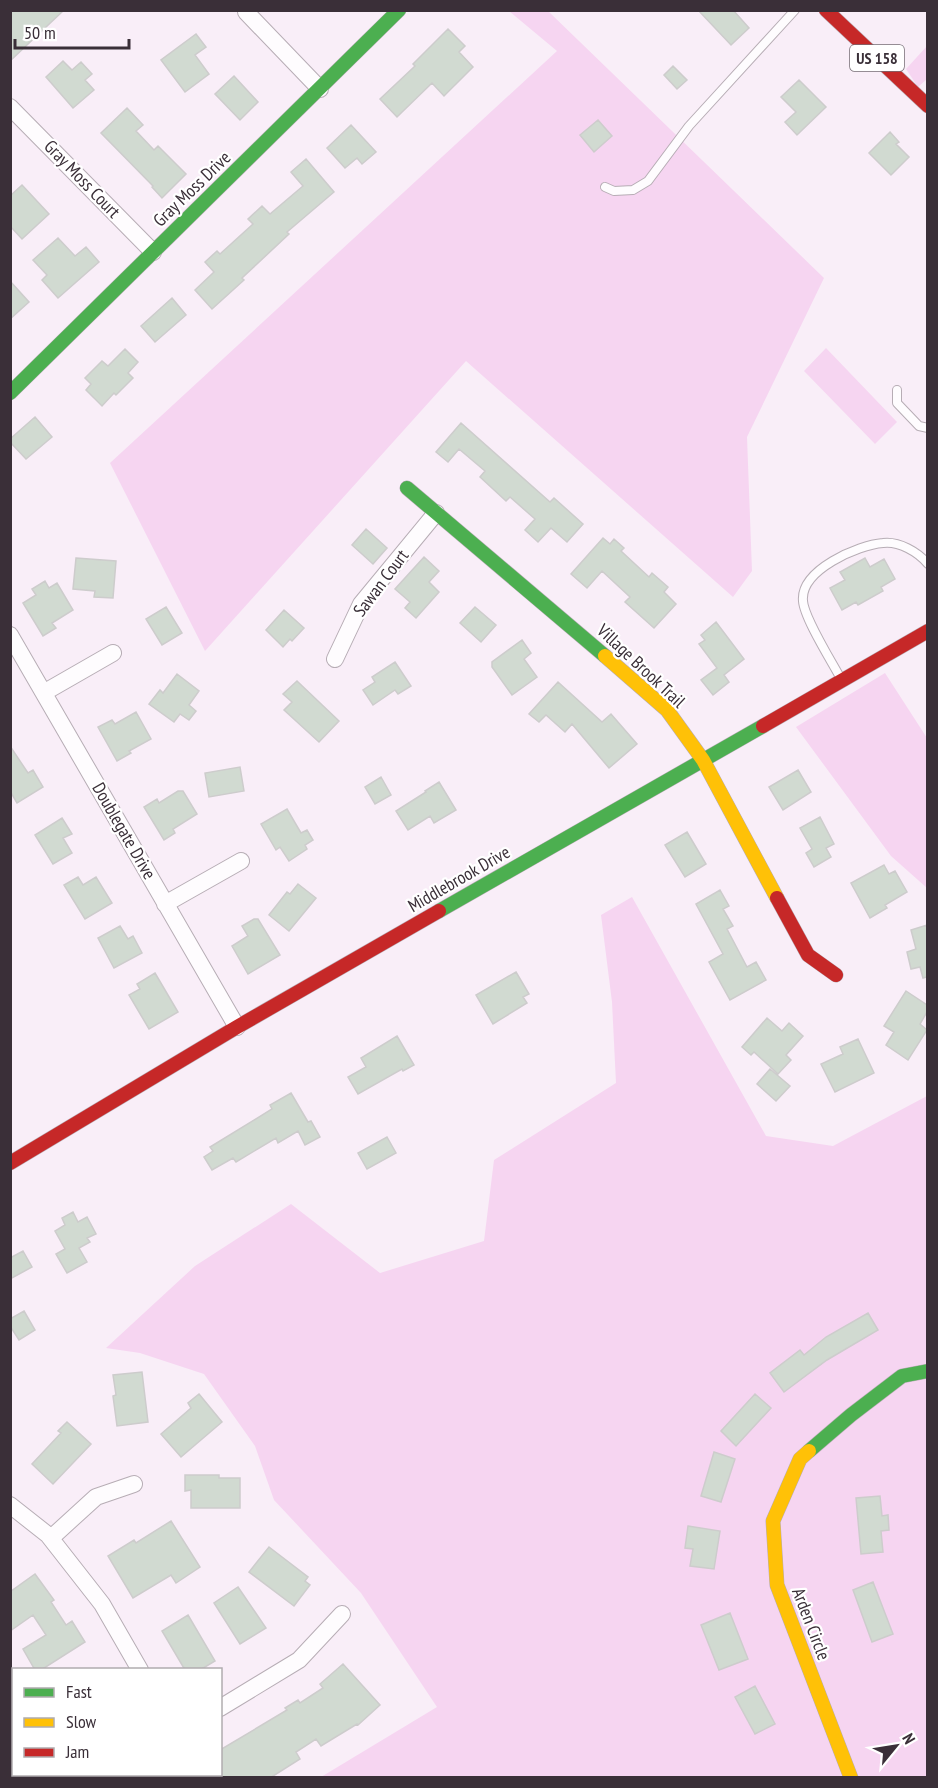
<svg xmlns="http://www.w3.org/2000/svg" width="938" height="1788" font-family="'PT Sans Narrow',sans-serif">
  <rect width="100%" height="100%" fill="#f9eef8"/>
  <path fill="#f6d5f1" d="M509,11h39l276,267 -77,159 5,134 -19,26 -267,-236 -261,290 -95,-188 447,-412z
    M927,46v33l-9,8 -12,-18z
    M826,348l71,74 -22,22 -71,-73z
    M885,673l42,65v150l-36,-32 -95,-129z
    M632,897l134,239 67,10 94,-50v681h-606l116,-70 -76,-114 -87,-93 -19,-54 -51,-72 -64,-21 -34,-5 89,-82 96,-62 89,69 104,-32 10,-81 122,-77 -4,-81 -11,-87z"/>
  <path fill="#d1dad1" stroke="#cdcccc" stroke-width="1.5" d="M10,10h54l-54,51z
    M698,10h35l16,18 -18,17z
    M448,29l17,17 -6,6 14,15 -29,29 -12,-13 -35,34 -17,-18 35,-33 -2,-2z
    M196,34l10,13 -11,8 14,19 -24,18 -24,-32z
    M63,61l9,9 9,-8 11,12 -7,6 9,10 -21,18 -27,-31z
    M673,66l14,14 -10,9 -13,-14z
    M234,76l24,26 -18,18 -25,-26z
    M799,80l27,27 -29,28 -12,-13 11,-10 -15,-15z
    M127,108l16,17 -7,6 18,19 4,-4 28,28 -24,24 -10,-11 1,-1 -52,-53z
    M598,120l14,16 -18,16 -14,-17z
    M351,125l25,27 -14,12 -5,-6 -12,10 -18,-20z
    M890,132l9,10 -3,2 13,13 -18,18 -22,-22z
    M306,159l28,33 -47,40 2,2 -47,44 2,2 -32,29 -17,-19 19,-18 -9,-10 12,-11 3,3 33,-30 -5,-5 14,-13 8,8 33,-28 -12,-14z
    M22,185l27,29 -27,25 -12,-13v-30z
    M58,238l17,18 11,-9 13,15 -41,36 -16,-18 5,-5 -14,-15z
    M10,281l19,21 -19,17z
    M172,298l14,17 -31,27 -14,-16z
    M125,349l13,13 -10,11 5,5 -17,17 -2,-2 -12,13 -16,-16 5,-6 -6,-6 17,-17 6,5z
    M35,417l17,20 -26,22 -16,-17v-3z
    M461,423l89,79 4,-4 29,26 -16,18 -16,-14 -13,14 -13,-12 10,-11 -25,-22 -4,4 -26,-24 5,-6 -26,-22 -11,13 -12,-10z
    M366,529l21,19 -14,16 -21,-19z
    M603,538l7,6 4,-5 10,9 -3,3 28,26 3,-4 16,14 -4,5 12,12 -22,24 -29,-26 5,-5 -28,-26 -15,17 -16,-14z
    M424,557l15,14 -10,11 10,10 -23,26 -11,-10 5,-6 -15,-13z
    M76,558l40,3 -3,37 -19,-1 1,-6 -22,-2z
    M865,558l5,9 14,-8 11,20 -14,8 2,4 -25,14 -2,-3 -14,8 -12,-22 15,-8 -5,-8z
    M45,581l4,7 8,-5 16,27 -21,13 4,5 -13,8 -20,-33 13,-8 -4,-6z
    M166,607l16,26 -20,12 -16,-26z
    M475,607l21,18 -15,17 -21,-19z
    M284,610l20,18 -12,13 -2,-2 -7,8 -17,-17z
    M716,622l28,37 -20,16 5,7 -16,13 -12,-15 16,-12 -18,-24 6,-4 -4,-5z
    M522,640l9,13 -7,6 13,18 -25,18 -20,-28v-5z
    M395,662l16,24 -13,8 -3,-4 -22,15 -10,-15 12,-8 -3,-5z
    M177,674l22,17 -10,14 7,6 -7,9 -9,-6 -6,8 -25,-18 11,-14 3,3z
    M297,681l42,40 -20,21 -35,-32 8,-8 -9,-8z
    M558,682l44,40 9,-8 26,30 -28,24 -37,-44 -7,8 -19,-17 -7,7 -10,-8z
    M136,712l15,27 -22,12 2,2 -14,8 -19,-34 14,-7 3,4z
    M10,746l18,27 5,-3 10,17 -26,16 -7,-12z
    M240,767l4,24 -35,6 -4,-24z
    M798,770l13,22 -28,18 -14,-23z
    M381,777l10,18 -16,9 -10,-17z
    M439,782l17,28 -22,13 -4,-7 -22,14 -12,-19 30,-19 -1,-1z
    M178,791h5l14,23 -24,15 2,4 -11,7 -20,-33 13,-8 2,4z
    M287,809l14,24 6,-3 6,10 -8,5 2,4 -18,12 -9,-14 -4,3 -15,-26z
    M820,817l14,27 -8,4 5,9 -17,10 -8,-14 6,-4 -12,-21z
    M62,818l10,16 -9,4 9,15 -19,11 -18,-29z
    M687,832l19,32 -21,13 -20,-32z
    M884,865l5,9 6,-3 12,21 -22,13 2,3 -17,10 -19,-35z
    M78,877l5,8 13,-8 16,26 -27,16 -21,-34z
    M298,884l18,14 -27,33 -20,-16 18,-23 3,2z
    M720,890l9,16 -6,3 10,17 -6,3 20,38 9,-5 10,18 -36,20 -21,-38 14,-8 -27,-50z
    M254,919h4l22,36 -32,19 -16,-28 16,-10 -6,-10z
    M927,925v52l-4,1 -3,-11 -9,2 -4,-17 9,-3 -5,-19z
    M120,926l8,13 5,-3 9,17 -28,15 -16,-30z
    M516,972l13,22 -6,3 4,6 -34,21 -17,-29z
    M155,973l23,39 -29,17 -20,-34 11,-6 -3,-5z
    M906,991l21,14v7l-7,12 7,6 -19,30 -22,-15 8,-13 -10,-6z
    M767,1018l15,13 7,-8 14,13 -17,19 5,5 -13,14 -24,-22 -3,3 -9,-8z
    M397,1036l17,29 -11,6 -1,-2 -44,25 -10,-17 18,-10 -5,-9z
    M858,1039l16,34 -39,19 -14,-28 22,-10 -3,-7z
    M770,1069l20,17 -14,15 -19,-17z
    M291,1093l17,29 3,-1 9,16 -15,8 -7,-14 -20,12 -2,-5 -40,24 -3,-4 -21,12 -8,-13 9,-6 -3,-4 62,-38 -2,-4z
    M387,1137l9,16 -29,16 -9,-16z
    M73,1212l5,10 9,-5 9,17 -9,4 3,4 -11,6 8,14 -20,11 -11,-19 9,-5 -10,-18 10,-6 -3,-7z
    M23,1251l9,16 -22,12v-21z
    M24,1311l11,19 -16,10 -9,-14v-7z
    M868,1313l10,17 -51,30 -43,32 -14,-19 30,-23 4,5 22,-18z
    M142,1372l6,50 -31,4 -4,-30 3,-1 -3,-20z
    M199,1394l23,28 -41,35 -20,-23 30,-26 -3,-5z
    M755,1394l16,14 -35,38 -15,-15z
    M67,1422l24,22 -38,40 -21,-20 29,-31 -3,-2z
    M714,1452l21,7 -14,43 -20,-6z
    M185,1475h34v3h21v30h-49v-18l-6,1z
    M880,1496l2,20 6,-1 1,15 -8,1 2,21 -22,2 -5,-56z
    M171,1521l29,46 -24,16 -5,-8 -38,23 -25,-42 26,-16 2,3z
    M688,1526l32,5 -6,38 -24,-3 3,-17 -8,-1z
    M269,1547l39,30 -3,4 5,4 -16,21 -45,-34z
    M35,1574l19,26 -3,2 15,23 6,-4 13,21 -44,28h-6l-12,-21 23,-14 -13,-20 -23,16v-39z
    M873,1582l20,52 -21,8 -19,-52z
    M238,1587l28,41 -26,16 -26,-41z
    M730,1613l18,46 -29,11 -18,-45z
    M188,1615l27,46 -15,9h-15l-23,-39z
    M343,1664l37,41 -22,20 -1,-1 -36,22 -5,-7 -20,13 4,7 -30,19h-50v-28l67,-40 -2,-2 13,-8 2,3 23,-15 -3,-4z
    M755,1686l20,38 -20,10 -20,-37z"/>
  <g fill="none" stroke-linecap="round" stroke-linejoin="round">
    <defs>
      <path id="lane" d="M605,187l9,4 19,-1 15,-9 41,-55 106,-116
        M897,390v13l22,23 9,2
        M841,679c-9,-17 -37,-61 -38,-78 -3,-31 55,-56 80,-58 16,-2 35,9 45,21"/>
      <path id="street" d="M246,12l74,77
        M10,107l143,145
        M10,635l227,392
        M335,659l26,-55 75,-91
        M45,692l68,-39
        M165,904l76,-43
        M10,1505l38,30 54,69 38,66
        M51,1538l45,-41 38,-13
        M220,1708l79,-48 43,-46
        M101,1778l5,-4"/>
      <path id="fast" d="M10,393l389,-383
        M407,488l198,168
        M439,911l324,-185
        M809,1451l42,-36 51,-39 26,-5"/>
      <path id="slow" d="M605,656l62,54 36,50 74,138
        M809,1451l-9,8 -27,62 4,64 74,193"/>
      <path id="jam" d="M826,10l102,96
        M763,726l165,-95
        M777,898l31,57 28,20
        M10,1163l227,-136 202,-116"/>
    </defs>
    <use href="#lane" stroke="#b7adb5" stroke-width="10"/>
    <use href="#street" stroke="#b7adb5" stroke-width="18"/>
    <use href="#fast" stroke="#b7adb5" stroke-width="15"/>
    <use href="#slow" stroke="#b7adb5" stroke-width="15"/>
    <use href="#jam" stroke="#b7adb5" stroke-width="15"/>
    <use href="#lane" stroke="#fefcfe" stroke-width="8"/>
    <use href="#street" stroke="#fefcfe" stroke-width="16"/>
    <use href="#fast" stroke="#4caf50" stroke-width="14"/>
    <use href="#slow" stroke="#ffc107" stroke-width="14"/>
    <use href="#jam" stroke="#c62828" stroke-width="14"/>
  </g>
  <g text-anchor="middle" stroke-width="4.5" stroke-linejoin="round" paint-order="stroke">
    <rect fill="#fff" stroke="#756d74" stroke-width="1.5" x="850" y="45" width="54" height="26" rx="4.5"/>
    <g font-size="16" font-weight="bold" fill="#3a2f38">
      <text x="877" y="64">US 158</text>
    </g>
    <g font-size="18" fill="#3a2f38" stroke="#fff">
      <text transform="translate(82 179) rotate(46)" y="6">Gray Moss Court</text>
      <text transform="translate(192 189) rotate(-44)" y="6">Gray Moss Drive</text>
      <text transform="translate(381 583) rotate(-53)" y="6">Sawan Court</text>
      <text transform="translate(641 666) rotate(43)" y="6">Village Brook Trail</text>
      <text transform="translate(124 831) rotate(60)" y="6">Doublegate Drive</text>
      <text transform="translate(459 879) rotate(-30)" y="6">Middlebrook Drive</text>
      <text transform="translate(811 1624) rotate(69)" y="6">Arden Circle</text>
    </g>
  </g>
  <rect width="938" height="1788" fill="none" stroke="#3a2f38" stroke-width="24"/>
  <rect x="12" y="1668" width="210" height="108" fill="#ffffff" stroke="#b0acaf" stroke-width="1.5"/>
  <rect x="24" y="1688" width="30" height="9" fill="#4caf50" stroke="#b0acaf" stroke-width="1.5"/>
  <text x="66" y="1698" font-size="18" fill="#3a2f38">Fast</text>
  <rect x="24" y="1718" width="30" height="9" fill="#ffc107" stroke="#b0acaf" stroke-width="1.5"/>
  <text x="66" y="1728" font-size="18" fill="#3a2f38">Slow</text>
  <rect x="24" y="1748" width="30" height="9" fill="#c62828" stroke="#b0acaf" stroke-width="1.5"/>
  <text x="66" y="1758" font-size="18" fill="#3a2f38">Jam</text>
  <g transform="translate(896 1746) rotate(60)" stroke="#ffffff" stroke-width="4.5" paint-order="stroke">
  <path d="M0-4.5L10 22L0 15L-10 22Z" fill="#3a2f38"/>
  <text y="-9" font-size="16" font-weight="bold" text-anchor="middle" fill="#3a2f38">N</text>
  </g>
  <path d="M15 39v9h114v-9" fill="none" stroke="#3a2f38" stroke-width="3"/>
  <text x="24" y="39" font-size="18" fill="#3a2f38" stroke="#ffffff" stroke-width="4.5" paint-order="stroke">50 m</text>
</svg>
